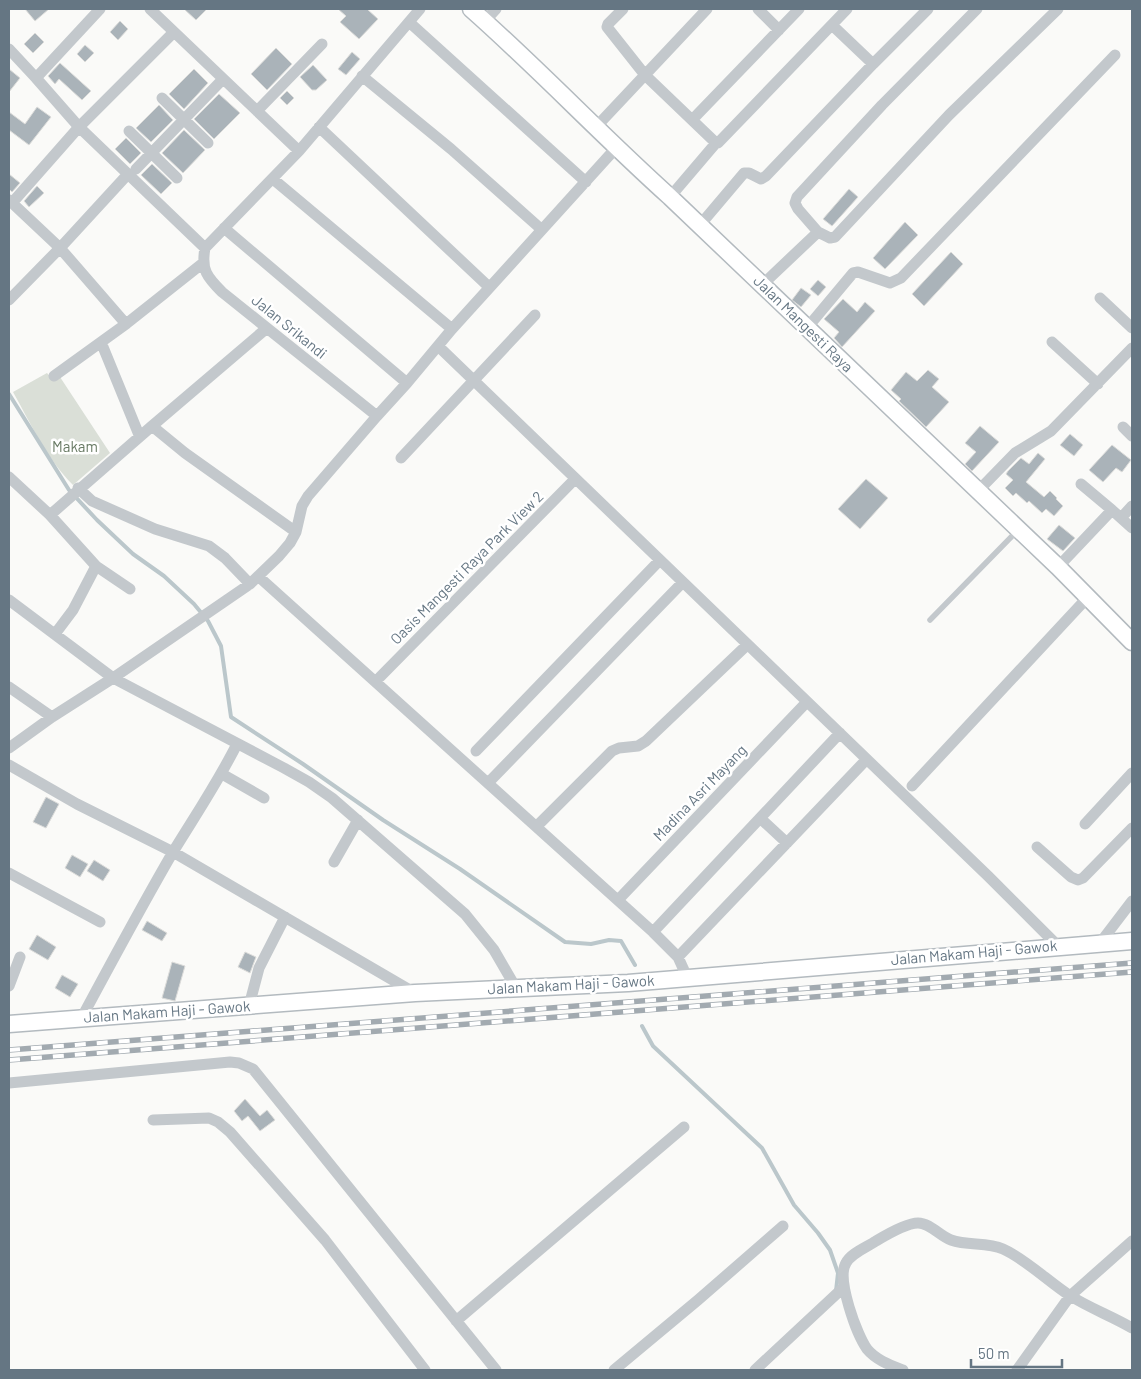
<svg xmlns="http://www.w3.org/2000/svg" width="1141" height="1379" font-family="Barlow,sans-serif">
  <rect width="100%" height="100%" fill="#fafaf8"/>
  <path fill="#dadfd7" d="M47,373l7,8 6,-4 50,76 -37,32c-26,-26 -42,-61 -60,-93z"/>
  <g fill="none" stroke-linecap="round" stroke-linejoin="round">
    <path stroke="#bbc7cb" stroke-width="4" d="M9,394l60,96 28,30 36,34 31,22 30,28 14,17 13,25 10,71 72,47 80,56 77,49 105,73 26,2 18,-4 12,1 14,24
      M642,1026l11,20 109,102 32,57 24,28 12,17 8,23 -2,18"/>
  </g>
  <path fill="#aab3b9" stroke="#dcdcda" d="M25,9h24l-14,12z
    M184,9h23l-11,11z
    M338,9h29l11,10 -19,20 -19,-17 6,-6z
    M120,21l8,8 -10,11 -8,-8z
    M35,33l9,9 -11,11 -9,-9z
    M85,45l9,8 -9,9 -8,-8z
    M276,48l16,16 -25,26 -16,-16z
    M352,52l8,7 -14,16 -8,-6z
    M60,63l31,28 -9,9 -23,-21 -4,5 -7,-8z
    M313,65l14,15 -11,10h-4l-12,-13z
    M9,69l11,9 -11,14z
    M194,69l14,14 -24,26 -15,-15z
    M287,91l7,7 -7,7 -7,-7z
    M219,94l21,19 -26,26 -20,-20z
    M159,105l14,15 -22,22 -15,-14z
    M37,107l14,10 -22,28 -20,-15v-18l16,12z
    M184,130l21,20 -22,23 -21,-20z
    M126,138l15,15 -11,11 -15,-15z
    M152,164l20,19 -11,11 -20,-19z
    M9,174l11,9 -8,9 -3,-3z
    M37,186l7,7 -15,14 -5,-6z
    M849,189l9,8 -26,29 -9,-7z
    M905,222l13,13 -33,34 -12,-11z
    M951,252l12,12 -39,42 -12,-12z
    M818,280l8,7 -8,9 -8,-7z
    M801,288l10,7 -10,12 -9,-7z
    M843,299l14,13 8,-10 10,9 -33,36 -8,-9 5,-6 -15,-13z
    M928,370l11,9 -7,8 17,15 -23,25 -27,-26 2,-2 -10,-9 15,-18 11,9z
    M980,426l19,16 -27,29 -7,-7 11,-12 -11,-9z
    M1070,434l13,11 -9,11 -14,-11z
    M1112,445l19,15 -9,12 -6,-4 -13,14 -14,-12z
    M1038,453l7,6 -19,23 18,15 6,-6 7,7 -1,1 7,7 -9,10 -8,-7 -4,4 -13,-12 -2,2 -11,-10 -3,3 -8,-8 8,-8 -7,-6 2,-3 13,-13 8,6z
    M866,479l22,19 -28,31 -22,-20z
    M1059,525l16,13 -12,13 -16,-12z
    M46,797l13,7 -13,24 -13,-6z
    M72,855l16,9 -8,13 -15,-9z
    M94,860l16,10 -7,11 -16,-10z
    M147,921l20,12 -5,8 -20,-11z
    M37,935l19,12 -8,13 -19,-11z
    M245,952l11,5 -6,16 -12,-6z
    M172,962l13,4 -10,35 -13,-3z
    M62,975l16,9 -8,13 -15,-9z
    M245,1099l15,17 7,-6 8,10 -15,11 -12,-15 -6,5 -8,-10z"/>
  <g fill="none" stroke-linecap="round" stroke-linejoin="round">
    <defs>
      <path id="secondary" d="M471,9c68,60 131,127 199,188l388,370 74,75
        M9,1024l406,-31 213,-10 504,-42"/>
    </defs>
    <use href="#secondary" stroke="#b3babf" stroke-width="19"/>
    <path stroke="#c3c8cc" stroke-width="5.5" d="M930,620l88,-90"/>
    <path stroke="#c3c8cc" stroke-width="11" d="M150,9l149,142
      M623,9l-15,15 -1,3 38,48 71,68h2l129,-134
      M758,9l21,21
      M485,21l11,-12
      M409,22l177,160
      M832,25l41,39
      M9,49l27,29 43,49 126,121 94,-97 121,-142
      M362,76l89,73 90,80
      M36,78l64,-69
      M162,98l46,45
      M257,111l65,-67
      M692,120l107,-111
      M319,127l170,160
      M596,127l111,-118
      M129,131l48,47
      M136,169l87,-90
      M273,179l179,150
      M670,197l46,-54
      M9,200l51,48 66,76
      M12,203l67,-76 95,-95
      M700,225l44,-52h5l12,6 5,-3 107,-112 55,-55
      M224,228l183,155
      M818,232l-20,-23 -3,-6 2,-6 85,-92 95,-96
      M205,248c-4,22 2,29 17,44l155,124
      M762,285l56,-53 12,6 5,-1 114,-122 109,-106
      M1100,298l32,30
      M9,300l51,-52 68,-74
      M267,328l-115,98 33,27 111,79
      M807,328l46,-55 5,-1 32,11 11,-5 214,-223
      M101,342l38,93
      M1052,342l46,42
      M438,346l550,530 70,70
      M54,376l72,-52 77,-61
      M1123,427l9,9
      M401,458l134,-143
      M9,477l41,38 46,51 34,23
      M1081,484l31,26
      M78,488l14,13 63,28 54,17 16,12 25,26
      M978,491l37,-38 36,-22 81,-83
      M50,515l102,-89
      M1121,518l11,-12
      M1058,567l54,-57 20,18
      M259,577l394,355 25,25 9,20
      M9,600l104,78 171,90 25,14 23,16 133,116 29,36 22,38
      M55,634l18,-24 23,-44
      M380,677l195,-198
      M9,687l43,30
      M9,748l43,-31 61,-39 137,-94 29,-28 11,-13 6,-11 6,-26 6,-10 69,-80 30,-33 45,-54 164,-181
      M476,751l184,-191
      M9,765l68,39 96,48 242,141
      M222,774l42,24
      M488,783l194,-200
      M912,786l176,-189
      M760,818l27,25
      M1085,824l47,-51
      M538,825l74,-74 7,-3 19,-2 8,-5 101,-96
      M1037,847l34,30 7,3 5,-2 49,-50
      M334,862l24,-42
      M9,873l91,49
      M618,900l185,-194
      M653,932l187,-199
      M1100,943l32,-42
      M678,957l188,-197
      M9,986l11,-29
      M249,1006l10,-38 26,-51
      M81,1019c30,-56 60,-112 92,-167 22,-36 45,-70 64,-108
      M9,1083l221,-21 9,1 14,6 243,301
      M153,1120l56,-2 9,4 12,10 95,108 100,130
      M456,1321l228,-194
      M614,1370l84,-70 85,-74
      M755,1370l89,-83
      M903,1370c-13,-5 -27,-10 -36,-21 -10,-14 -31,-70 -21,-86 5,-10 21,-16 30,-22 10,-6 30,-18 42,-18 12,0 22,13 33,17 17,6 36,2 52,9 21,9 46,33 66,46 20,13 43,21 63,33
      M1017,1370l53,-74 62,-55"/>
    <use href="#secondary" stroke="#fff" stroke-width="16"/>
    <defs>
      <path id="rail" d="M9,1050l1123,-87
        M9,1060l1123,-88"/>
    </defs>
    <use href="#rail" stroke="#a2aab0" stroke-width="5.5"/>
    <use href="#rail" stroke="#fff" stroke-width="4" stroke-dasharray="11" stroke-linecap="butt"/>
  </g>
  <g text-anchor="middle" stroke-width="5" stroke-linejoin="round" paint-order="stroke">
    <g font-size="15" fill="#657683" stroke="#fff">
      <text transform="translate(803 324) rotate(44)" y="5">Jalan Mangesti Raya</text>
      <text transform="translate(289 327) rotate(39)" y="5">Jalan Srikandi</text>
      <text transform="translate(467 568) rotate(-45)" y="5">Oasis Mangesti Raya Park View 2</text>
      <text transform="translate(700 793) rotate(-46)" y="5">Madina Asri Mayang</text>
      <text transform="translate(974 953) rotate(-5)" y="5">Jalan Makam Haji - Gawok</text>
      <text transform="translate(571 985) rotate(-3)" y="5">Jalan Makam Haji - Gawok</text>
      <text transform="translate(167 1012) rotate(-4)" y="5">Jalan Makam Haji - Gawok</text>
    </g>
    <g font-size="15" fill="#687a64" stroke="#fff">
      <text x="75" y="452">Makam</text>
    </g>
  </g>
  <rect width="1141" height="1379" fill="none" stroke="#657683" stroke-width="20"/>
  <path d="M971 1359v8h91v-8" fill="none" stroke="#657683" stroke-width="2.5"/>
  <text x="978" y="1359" font-size="15" fill="#657683" stroke="#ffffff" stroke-width="4" paint-order="stroke">50 m</text>
</svg>
